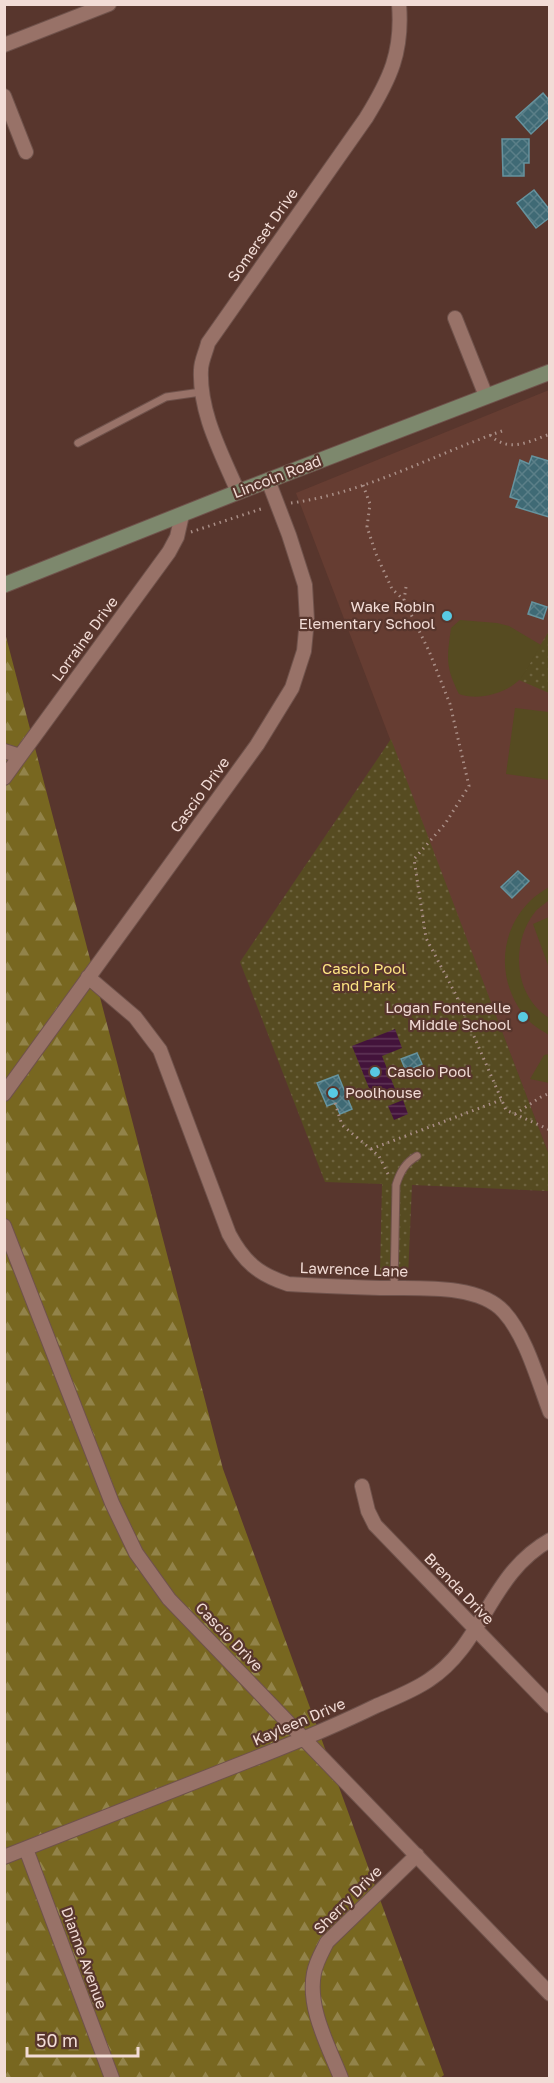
<svg xmlns="http://www.w3.org/2000/svg" width="554" height="2083" font-family="'Golos Text',sans-serif">
  <defs>
    <pattern id="green-dots" width="8" height="8" patternUnits="userSpaceOnUse" patternTransform="scale(1.5)"><rect width="8" height="8" fill="#564b21"/><path d="M2 2h.1M6 6h.1" fill="none" stroke="#6f6440" stroke-width="1.8" stroke-linecap="round"/></pattern>
    <pattern id="forest-firs" width="22" height="20" patternUnits="userSpaceOnUse" patternTransform="scale(1.5)"><rect width="22" height="20" fill="#786720"/><path d="M5 1l3.5 6h-7zM16 11l3.5 6h-7z" fill="#92834a"/></pattern>
    <pattern id="water-rules" width="6" height="5" patternUnits="userSpaceOnUse" patternTransform="scale(1.5)"><rect width="6" height="5" fill="#43133b"/><path d="M0 2.5h6" fill="none" stroke="#5f3557"/></pattern>
    <pattern id="building-cross-hatch" width="8" height="8" patternUnits="userSpaceOnUse" patternTransform="scale(1.5)"><rect width="8" height="8" fill="#3f6a75"/><path d="M0 0l8 8M0 8l8-8" fill="none" stroke="#5b7f88"/></pattern>
  </defs>
  <rect width="100%" height="100%" fill="#58362d"/>
  <path fill="#663d32" d="M549,390v765l-253,-662z"/>
  <path fill="url(#green-dots)" d="M549,631v62l-30,-13z
    M391,739l158,416v36l-137,-6 -4,92 -28,-3 2,-90 -57,-2 -85,-220z"/>
  <path fill="url(#forest-firs)" d="M4,629l219,840 221,606 -4,3h-435z"/>
  <path fill="#564b21" d="M460,620l37,3 12,3 32,19c-7,11 -13,23 -20,33 -14,16 -43,23 -62,16 -14,-28 -12,-36 -8,-66z
    M515,708l34,4v68l-43,-6z
    M549,887v13c-4,4 -11,8 -14,12 -25,32 -21,84 14,106v17c-6,-4 -14,-8 -19,-13 -33,-35 -34,-87 0,-121 6,-6 13,-10 19,-14z
    M549,917v51l-16,-44z
    M549,1054v29l-19,-4 14,-24z"/>
  <path fill="url(#water-rules)" d="M395,1029l7,19 -20,8 13,33 -22,9 -21,-52z
    M403,1100l5,14 -14,6 -6,-14z"/>
  <path fill="url(#building-cross-hatch)" stroke="#66939e" stroke-width="1.5" d="M543,93l6,7v17l-18,17 -15,-17z
    M502,139h27v24h-5v13h-21z
    M534,190l15,19v9l-13,10 -19,-25z
    M532,456l17,5v56l-33,-10 3,-7 -9,-3 10,-37 9,4z
    M532,602l15,5 -4,12 -15,-5z
    M518,871l11,10 -17,17 -11,-11z
    M417,1053l5,11 -16,7 -5,-12z
    M338,1075l14,34 -12,5 -5,-11 -8,3 -10,-23z"/>
  <g fill="none" stroke-linecap="round" stroke-linejoin="round">
    <defs>
      <path id="service" d="M78,443l88,-46 35,-5
        M394,1288l2,-103c4,-13 9,-22 21,-29"/>
      <path id="minor" d="M4,45l105,-41
        M4,96l22,56
        M455,318l31,78
        M238,492c-16,-38 -39,-79 -37,-122 0,-9 5,-18 7,-27l158,-225c24,-39 37,-66 33,-114
        M4,751l16,5
        M4,778l165,-226 8,-15 5,-22
        M88,977l47,40 25,33 69,184c15,28 29,40 59,50 31,2 61,3 92,4 36,1 98,-5 124,24 22,24 34,69 46,100
        M4,1094l253,-349 35,-57 12,-37 3,-31 -2,-35 -16,-50 -21,-55
        M4,1226l108,277 24,50 33,46 381,395
        M362,1486l6,25 7,14 175,181
        M26,1849l86,229
        M4,1857c87,-34 173,-68 259,-102 38,-15 76,-31 113,-49 18,-8 37,-15 53,-26 55,-36 60,-106 121,-140
        M341,2078c-12,-31 -34,-70 -27,-105 2,-11 8,-21 13,-31l90,-87"/>
      <path id="secondary" d="M4,585l234,-93 312,-120"/>
    </defs>
    <use href="#service" stroke="#6f524b" stroke-width="9"/>
    <use href="#minor" stroke="#6f524b" stroke-width="16"/>
    <use href="#secondary" stroke="#6f524b" stroke-width="17"/>
    <path stroke="#a98e86" stroke-width="3" stroke-dasharray="1.5 4.5" stroke-linecap="butt" d="M490,435c19,18 38,7 60,-1
      M363,485l7,19 -3,23 9,27 16,35 12,11
      M291,503c74,-10 142,-48 211,-72
      M191,532l73,-24
      M406,587l-2,13 25,51 21,53 19,82 -24,38 -31,35 12,79 30,57 50,115 44,20
      M335,1103l7,22 37,31 10,20
      M515,1114l26,-17 9,-4
      M371,1149l130,-49"/>
    <use href="#service" stroke="#987268" stroke-width="7"/>
    <use href="#minor" stroke="#987268" stroke-width="14"/>
    <use href="#secondary" stroke="#7d886d" stroke-width="15"/>
  </g>
  <g fill="#58c9e3" stroke="#58362d" stroke-width="2">
    <circle cx="447" cy="616" r="6"/>
    <circle cx="523" cy="1017" r="6"/>
    <circle cx="375" cy="1072" r="6"/>
    <circle cx="333" cy="1093" r="6"/>
  </g>
  <g text-anchor="middle" stroke-width="4.5" stroke-linejoin="round" paint-order="stroke">
    <g font-size="15" fill="#f2dcd6" stroke="#58362d">
      <text transform="translate(263 235) rotate(-55)" y="5">Somerset Drive</text>
      <text transform="translate(277 477) rotate(-21)" y="5">Lincoln Road</text>
      <text transform="translate(85 639) rotate(-54)" y="5">Lorraine Drive</text>
      <text transform="translate(200 795) rotate(-54)" y="5">Cascio Drive</text>
      <text transform="translate(354 1270) rotate(2)" y="5">Lawrence Lane</text>
      <text transform="translate(459 1589) rotate(46)" y="5">Brenda Drive</text>
      <text transform="translate(229 1637) rotate(46)" y="5">Cascio Drive</text>
      <text transform="translate(299 1722) rotate(-23)" y="5">Kayleen Drive</text>
      <text transform="translate(348 1900) rotate(-45)" y="5">Sherry Drive</text>
      <text transform="translate(84 1958) rotate(70)" y="5">Dianne Avenue</text>
    </g>
    <g font-size="15" fill="#f2dcd6" stroke="#58362d" text-anchor="end">
      <text x="435" y="612">Wake Robin<tspan x="435" dy="17">Elementary School</tspan></text>
      <text x="511" y="1013">Logan Fontenelle<tspan x="511" dy="17">Middle School</tspan></text>
      <text x="387" y="1077" text-anchor="start">Cascio Pool</text>
      <text x="345" y="1098" text-anchor="start">Poolhouse</text>
    </g>
    <g font-size="15" fill="#fde483" stroke="#58362d">
      <text x="364" y="974">Cascio Pool<tspan x="364" dy="17">and Park</tspan></text>
    </g>
  </g>
  <rect width="554" height="2083" fill="none" stroke="#f2dcd6" stroke-width="12"/>
  <path d="M27 2047v9h111v-9" fill="none" stroke="#f2dcd6" stroke-width="3"/>
  <text x="36" y="2047" font-size="18" fill="#f2dcd6" stroke="#58362d" stroke-width="4.5" paint-order="stroke">50 m</text>
</svg>
